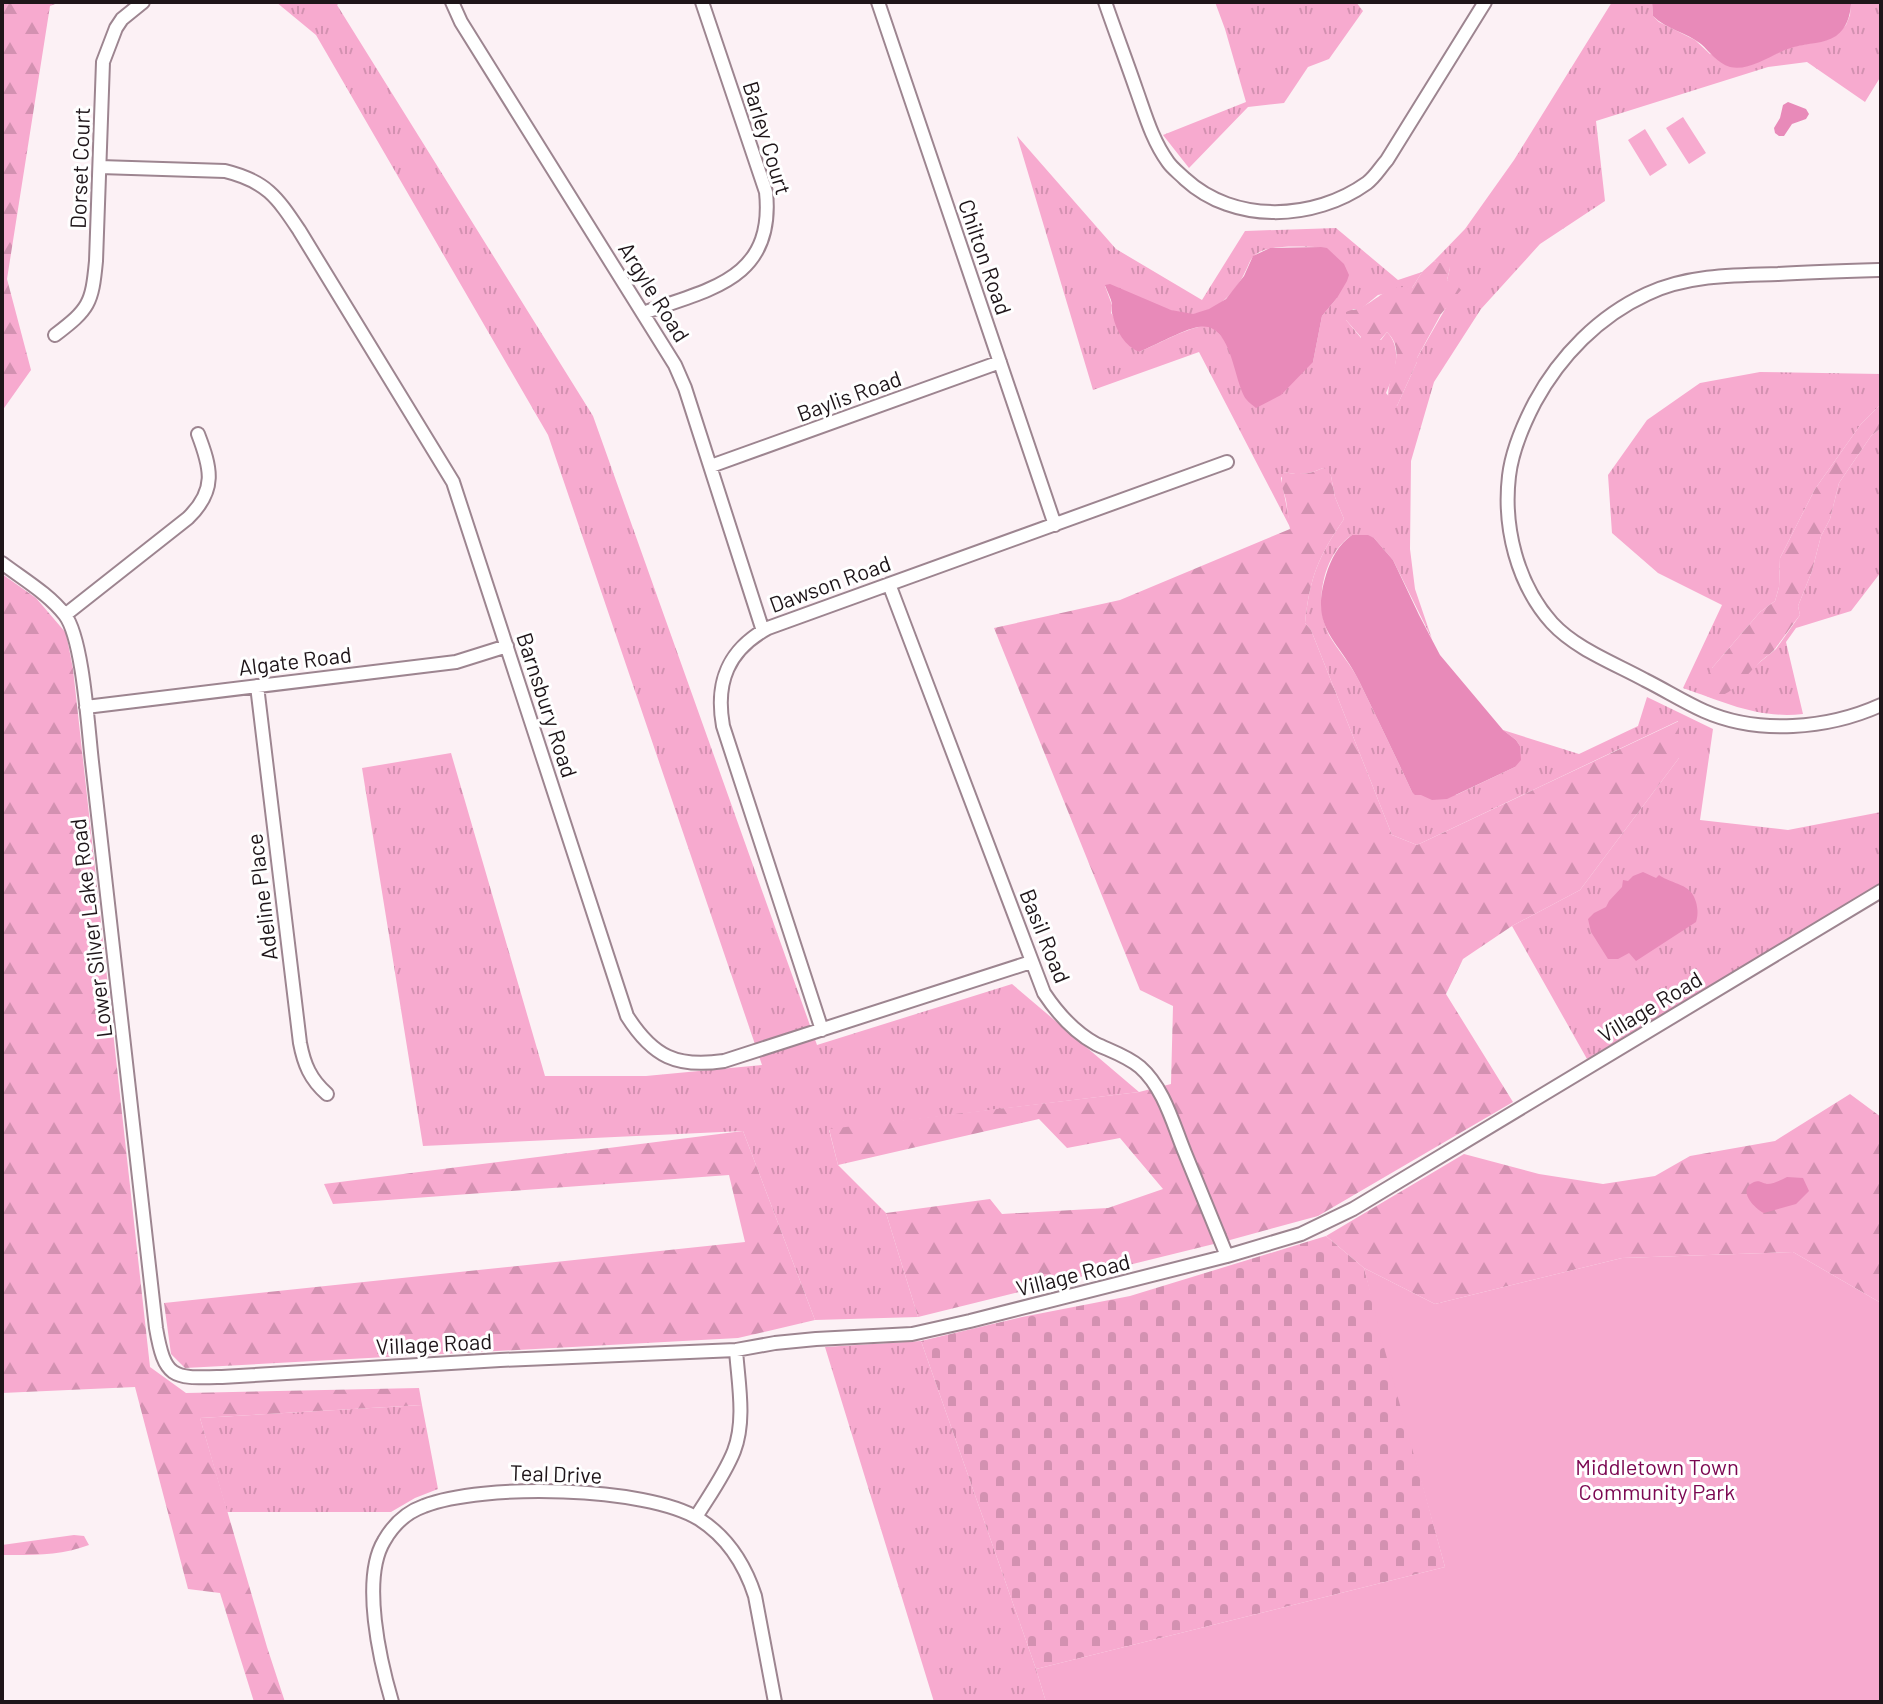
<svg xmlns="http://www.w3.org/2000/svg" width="1883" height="1704" font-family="Barlow,sans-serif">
  <defs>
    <pattern id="grass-tufts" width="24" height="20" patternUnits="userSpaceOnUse" patternTransform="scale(2)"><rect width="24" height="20" fill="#f7aacf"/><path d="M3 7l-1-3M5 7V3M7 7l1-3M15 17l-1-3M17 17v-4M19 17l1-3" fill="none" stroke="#d391b1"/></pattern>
    <pattern id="forest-firs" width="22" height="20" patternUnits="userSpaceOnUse" patternTransform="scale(2)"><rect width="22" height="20" fill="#f7aacf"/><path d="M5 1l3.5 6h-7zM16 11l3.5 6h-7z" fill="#d391b1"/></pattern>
    <pattern id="cemetery-stones" width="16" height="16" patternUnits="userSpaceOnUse" patternTransform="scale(2)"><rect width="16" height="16" fill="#f7aacf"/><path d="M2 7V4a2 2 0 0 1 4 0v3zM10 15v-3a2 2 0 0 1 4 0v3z" fill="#d391b1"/></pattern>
  </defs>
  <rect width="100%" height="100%" fill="#fcf1f5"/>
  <path fill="url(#grass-tufts)" fill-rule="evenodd" d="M276,2h64l-3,3 256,411 224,629 195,-61 127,108 -310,38 9,35 48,48 32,104 -103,3 -72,-189 -320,15 -61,-378 89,-15 94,323h101l116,-11 -214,-630 -232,-400z
    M1215,2h141l7,9 -34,48 -21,8 -24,36 -36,4 -59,61 -26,-33 83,-33 -21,-73z
    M1612,2h40l1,14 6,6 36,18 15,14 44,9 37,-16 35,-7 10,-5 10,-10 4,-10 1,-13h30v74l-16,26 -58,-40 -39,5 -172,54 9,80 -65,43 -59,65 -47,73 -23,79 -1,88 5,40 17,50 -39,-79 -19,-22 -22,-3c-29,19 -39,69 -23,100 9,16 22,29 30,46 18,37 36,74 53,111l9,3h35l59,-28 5,-21 -4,-6 -13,-10 76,24 59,-28 9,-29 66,32 -13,91 88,10 93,-18v72l-294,175 -75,-133 68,-36 99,-132 -1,-37 -261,124 -25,-10 -81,-205 -6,-7c5,-46 13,-66 39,-104l-9,-22 -4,-21 -8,-8c-13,6 -24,8 -38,4l-4,6 10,51 -92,-177 -106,38 -76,-254 99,113 86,51 43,-69 91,-3 62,52 24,-8 -10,16 -34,7 -17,14h-8l-7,11 15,18 20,2 6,-8c16,17 8,41 -1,61l11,13 20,-44v-4l31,-54 4,-20 -5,-4 3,-12 -16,-7 31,-32 49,-69zM1321,247l16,51 -15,18 -9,46 -89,-23c-4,-4 -9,-11 -15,-13 -13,-3 -55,20 -70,26l-28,-39 1,-8 -7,-19c20,7 71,30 89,28 23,-3 42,-22 51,-42 3,-5 5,-13 9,-16 13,-13 49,-9 67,-9z
    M1760,372l121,2v30l-20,20 -46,65 -35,69 -1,29 -4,14 -15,11 -48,56 42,-1 22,-18 24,-34 -2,-9 14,-35 9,-35 9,-17 9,-36 32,-47 10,-8v9l-2,2 2,9v124l-30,39 -55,17 -10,14 17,72c-45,5 -79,-12 -120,-26l39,-83 -64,-32 -46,-40 -4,-58 39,-55 53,-37z
    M921,1341l115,328 10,33h-112l-109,-355z
    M422,1405l16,84 -23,9 -24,14h-164l-27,-94z"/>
  <path fill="url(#forest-firs)" d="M2,2h58l-10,4 -43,273 24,91 -29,41z
    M1434,261l6,2h6l4,5 -3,12 10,5 4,5 -20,24 -24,44v4l-20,44 -8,-3c-6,-24 21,-48 -2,-71l-13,15 -9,2 -5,-4 1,-8 -15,-17v-8c6,-3 13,-2 18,-6 16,-9 27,-23 48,-18l10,-16z
    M1881,404v24l-10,8 -32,47 -9,36 -9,17 -9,35 -14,35 2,9c-8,10 -15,21 -23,31 -4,7 -12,11 -18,17 -15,14 -28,36 -51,34l-4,-5v-11l8,-13 48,-56 15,-11 4,-14 1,-29 35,-69 46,-65z
    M1323,468l4,1 4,7 4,21 9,22c-26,38 -34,58 -39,104l6,7 81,205 25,10 262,-124v37l-99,132 -68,36 -49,33 -17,35 67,108 -195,114 -88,24 -312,77 -32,-104 104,-14 12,15 106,-6 55,-19 -43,-51 -53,10 -28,-29 -201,46 -9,-36 310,-37 32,-8 2,-78 -33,-16 -146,-362 126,-28 170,-71 -4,-29 -4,-14v-11l3,-3c14,4 25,2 38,-4z
    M2,574l34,24 30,35 7,36 77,698 36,26 233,-5 3,17 -222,13 67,229 18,55h-31l-34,-109 -32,-4 -53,-202 -133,6z
    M1850,1094l31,23v186l-88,-51 -171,6 -187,46 -71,-36 -38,-32 138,-82 75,20 64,10 52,-8 35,-20 85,-15z
    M743,1131l72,189 -77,18 -553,30 -14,-14 -7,-51 581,-61 -16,-67 -396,29 -9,-20z
    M74,1535l10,1 5,9c-29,11 -56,10 -87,10v-10z"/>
  <path fill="url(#cemetery-stones)" d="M1326,1236l38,32 81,299 -409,102 -115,-328 101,-24 108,-21z"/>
  <path fill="#f7aacf" d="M1683,117l23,36 -17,11 -23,-36z
    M1645,129l22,36 -17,11 -22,-36z
    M1793,1252l88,51v399h-835l-10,-33 409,-102 -65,-234 -16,-65 71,36 187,-46z"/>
  <path fill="#e88ab9" d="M1652,2h199v2c-1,12 -4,24 -15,32 -12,8 -28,7 -42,11 -20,5 -43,25 -64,20 -13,-4 -20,-15 -29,-23 -15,-12 -34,-14 -48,-28z
    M1788,102l18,7 3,5 -3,5 -14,5 -8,12h-5l-4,-3 -1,-5 6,-10 3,-13z
    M1321,247l6,1 17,16 5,11 -2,6 -10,17 -15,18 -9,46 -32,33 -25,13c-3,-3 -7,-5 -10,-9 -13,-19 -14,-79 -48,-72 -16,3 -42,18 -59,25 -14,-6 -23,-21 -26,-36 -2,-4 -1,-8 -1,-12 -1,-6 -5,-13 -7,-19l5,-1 61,26 22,4 16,-5 17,-10 18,-23 9,-20 17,-8z
    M1352,535h16l6,3 19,22 26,55 21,40 63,75 13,10 4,6 1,14 -6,7 -68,32 -15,1 -11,-5h-6l-3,-3c-17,-37 -35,-74 -53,-111 -20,-42 -50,-51 -33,-106 5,-16 12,-30 26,-40z
    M1643,872l13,6 3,-3c14,10 32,8 37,27 2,8 2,13 0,20l-60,39 -7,-8 -11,6h-10l-17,-27 -3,-13 6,-6 12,-6 3,-6 13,-14 1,-7 5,1 5,-5z
    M1787,1177l16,1 6,13 -13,13 -32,9c-9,-4 -28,-23 -10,-31 6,-2 7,1 13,2 7,0 14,-4 20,-7z"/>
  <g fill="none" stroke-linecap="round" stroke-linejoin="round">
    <defs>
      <path id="street" d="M452,2l9,20 214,343 10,23 78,243
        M878,2l177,523
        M1105,2c10,29 21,58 31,87 9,25 16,51 32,73 4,6 11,11 17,17 49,45 129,42 182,4 8,-6 13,-15 20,-23l98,-158
        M100,167l125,4c41,10 52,26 74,59l154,252 174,534c26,41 50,52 97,45l307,-99
        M1881,270c-34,1 -69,2 -103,4 -44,1 -91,1 -131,20 -48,22 -87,62 -112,108 -12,23 -23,48 -26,74 -6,51 8,108 43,147 24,26 62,40 93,57 20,10 39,22 59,31 54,24 124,18 177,-6
        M643,313c66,-24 132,-33 123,-121l-64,-190
        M55,335c34,-26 37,-31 41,-74l7,-199 13,-34 6,-9 21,-17
        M711,466l289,-104
        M2,563c21,16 47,31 63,52 18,24 23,113 27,147l64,566c9,52 17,50 66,49l278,-17 236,-10 39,-7 41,-4 96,-5 58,-13 257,-65 74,-22 52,-25 528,-318
        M889,584l155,409c14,21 30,39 52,51 15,7 31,12 44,23 24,21 33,57 45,86 14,34 28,68 42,103
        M65,615l123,-97c29,-28 23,-50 10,-84
        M257,686l43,357c4,21 10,36 27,51
        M86,707l370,-45 51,-16
        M822,1030l-99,-304c-8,-44 5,-76 45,-98l459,-166
        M696,1517c13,-21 29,-43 38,-66 12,-31 4,-70 2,-101
        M392,1702c-12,-41 -31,-123 -8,-161 9,-16 23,-29 40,-35 58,-23 222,-20 275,13 28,18 46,46 56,77l20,106"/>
    </defs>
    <use href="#street" stroke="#9d8590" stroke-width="16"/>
    <use href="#street" stroke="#fff" stroke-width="12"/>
  </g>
  <g text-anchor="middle" stroke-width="6" stroke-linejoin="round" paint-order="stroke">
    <g font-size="22" fill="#1e1519" stroke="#fff">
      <text transform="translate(767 138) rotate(73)" y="8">Barley Court</text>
      <text transform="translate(80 168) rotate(-88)" y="8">Dorset Court</text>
      <text transform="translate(985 257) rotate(71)" y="8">Chilton Road</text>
      <text transform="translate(654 292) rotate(58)" y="8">Argyle Road</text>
      <text transform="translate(849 396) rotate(-20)" y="8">Baylis Road</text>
      <text transform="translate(830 584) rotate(-20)" y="8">Dawson Road</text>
      <text transform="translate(295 661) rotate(-7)" y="8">Algate Road</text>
      <text transform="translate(547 705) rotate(72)" y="8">Barnsbury Road</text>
      <text transform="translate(262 897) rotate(-97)" y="8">Adeline Place</text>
      <text transform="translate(91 928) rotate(-97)" y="8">Lower Silver Lake Road</text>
      <text transform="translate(1045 936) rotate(68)" y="8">Basil Road</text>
      <text transform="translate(1650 1007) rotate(-31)" y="8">Village Road</text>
      <text transform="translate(1073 1275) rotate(-14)" y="8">Village Road</text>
      <text transform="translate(434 1344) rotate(-3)" y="8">Village Road</text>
      <text transform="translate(556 1474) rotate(2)" y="8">Teal Drive</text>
    </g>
    <g font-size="22" fill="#7b0751" stroke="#fff">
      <text x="1657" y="1475">Middletown Town<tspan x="1657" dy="25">Community Park</tspan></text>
    </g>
  </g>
  <rect width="1883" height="1704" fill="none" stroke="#1e1519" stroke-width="8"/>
</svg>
